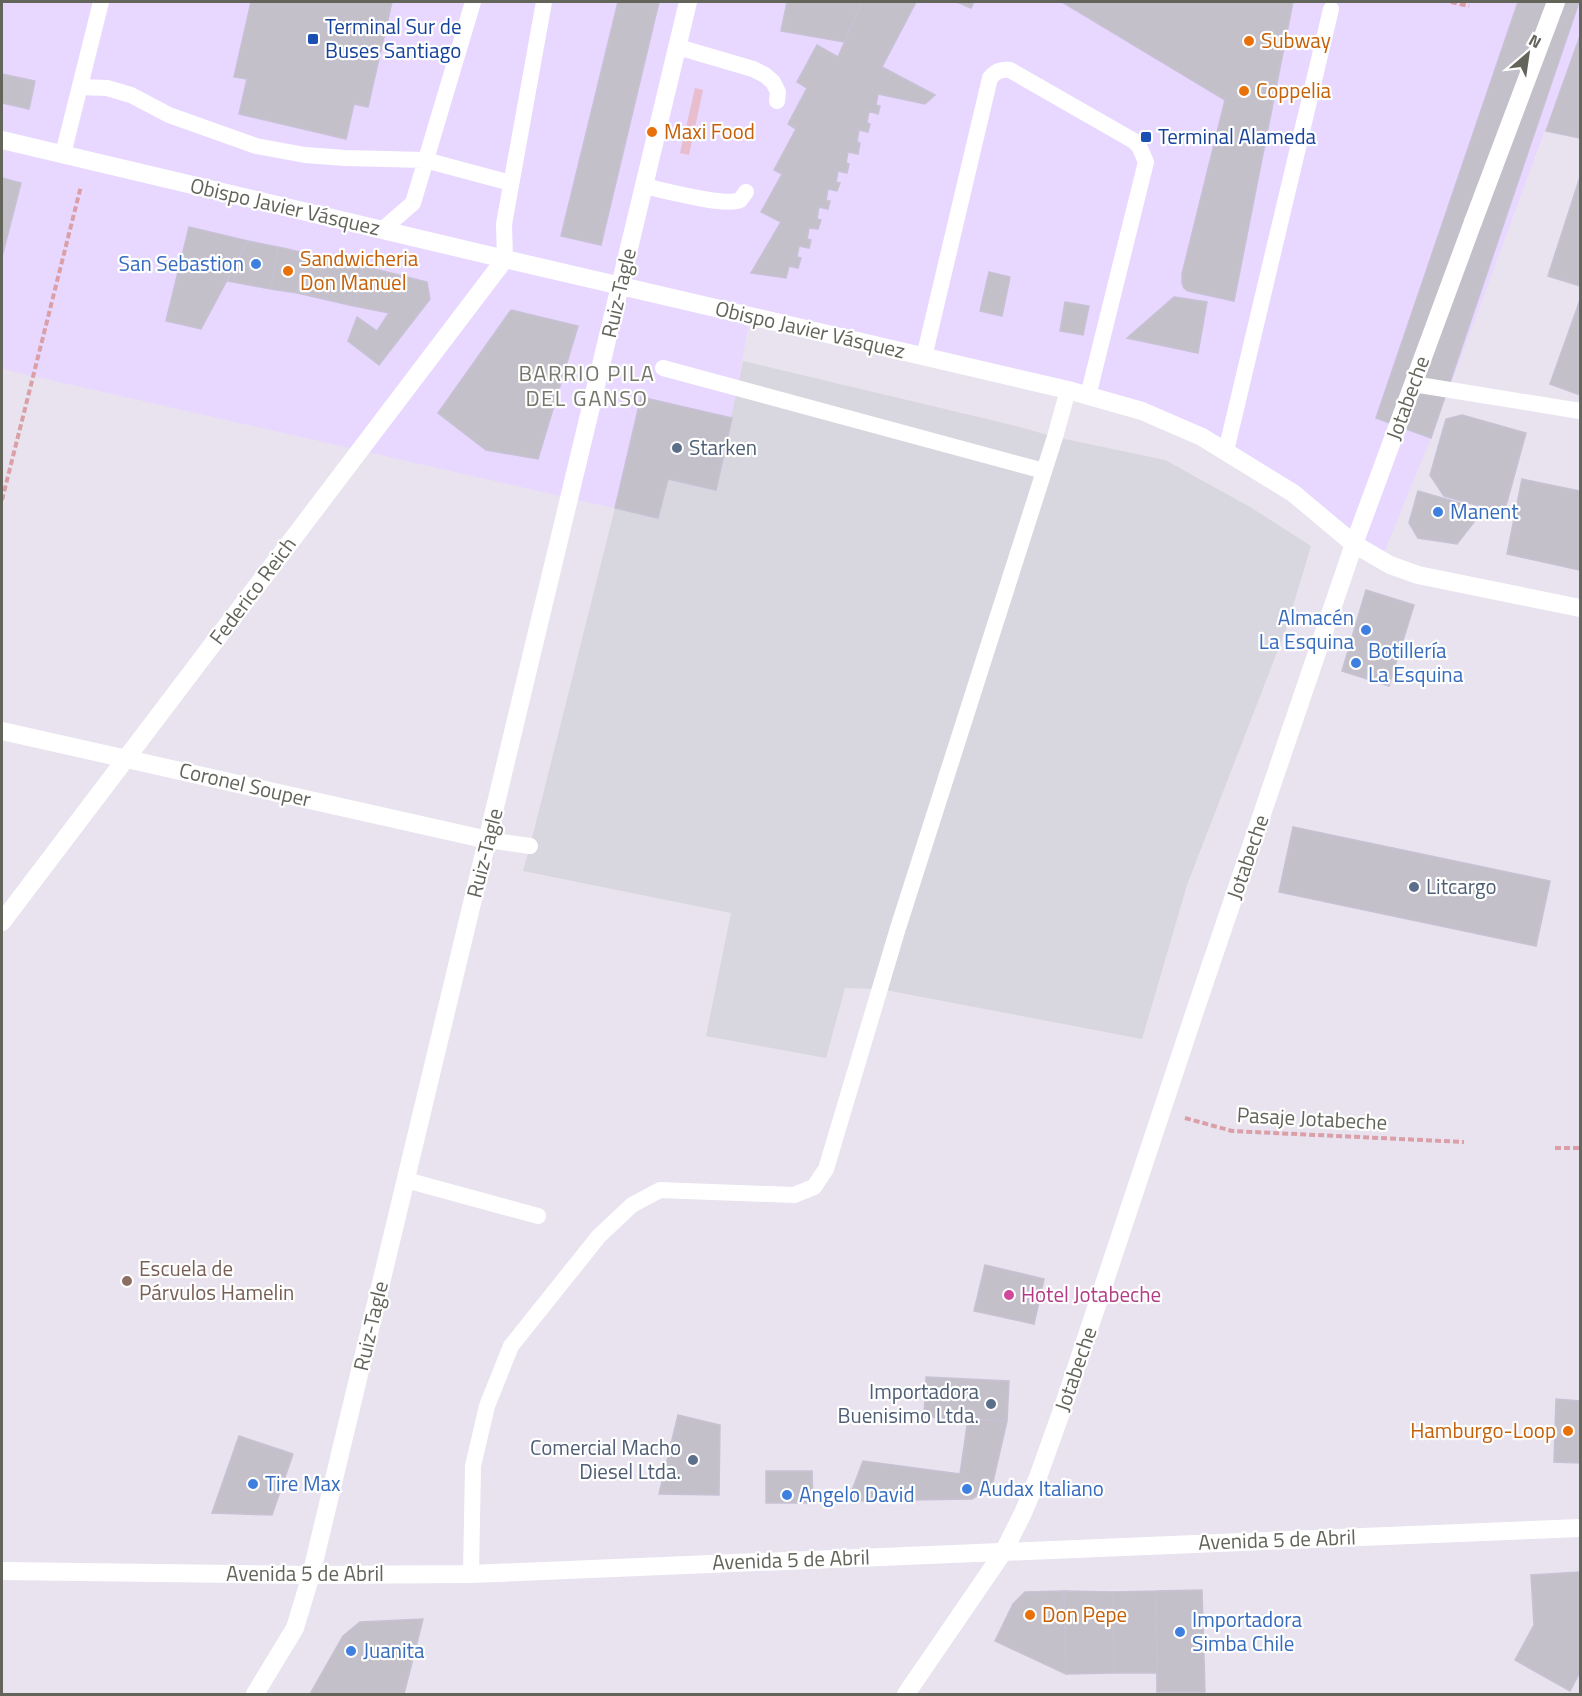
<svg xmlns="http://www.w3.org/2000/svg" width="1582" height="1696" font-family="'Titillium Web',sans-serif">
  <rect width="100%" height="100%" fill="#e8e3ef"/>
  <path fill="#e8d8ff" d="M2,2h1578v34l-149,402 -51,124 -133,-103 -138,-51 -359,-92 -18,102 -16,72 -58,28 -656,-149z"/>
  <path fill="#d8d6de" d="M743,361l273,65 39,11 110,23 85,47 61,39 -25,83 -99,256 -45,154 -262,-50 -35,-1 -19,70 -120,-22 25,-123 -208,-42 7,-25 85,-338 43,10 10,-39 48,11z"/>
  <path fill="#e8bece" d="M695,88l8,2 -14,65 -9,-2z"/>
  <path fill="#c4c0ca" stroke="#c7c1d4" stroke-width="1.5" d="M251,2h141l-24,105 -14,-3 -8,35 -107,-25 8,-35 -13,-2z
    M618,2h41l-58,243 -40,-9z
    M787,2h75l-18,40 -63,-11z
    M862,2h54l-34,65 53,28 -10,9 -47,-10 -2,11 4,1 -2,8 -9,-3 -2,12 3,1 -2,8 -9,-2 -2,12 3,1 -2,11 -10,-2 -2,11 3,1 -2,9 -9,-2 -2,11 4,1 -3,8 -9,-2 -2,12h4l-2,8 -9,-2 -2,12 4,1 -3,9 -9,-1 -2,11 4,1 -2,8 -10,-2 -2,11 4,1 -3,10 -9,-2 -3,12 -35,-5 30,-51 -20,-10 21,-38 -8,-4 22,-41 -8,-5 19,-36 -10,-6 20,-37 21,12z
    M957,2h17l-3,6z
    M1062,2h231l-59,299 -46,-10 -4,-3 -2,-5v-9l43,-174z
    M1518,2h61l-148,436 -55,-20z
    M1580,36v102l-34,-7z
    M2,74l33,7 -6,28 -27,-6z
    M1580,177v109l-32,-10z
    M2,178l19,5 -19,74z
    M189,227l59,14 -47,88 -35,-8z
    M248,241l30,6 -7,42 -44,-8z
    M278,247l27,6 -8,40 -26,-4z
    M305,253l58,13 -9,40 -57,-13z
    M363,266l64,16 3,17 -51,66 -31,-24 9,-24 20,14 12,-18 -35,-7z
    M989,272l21,5 -8,39 -22,-5z
    M1174,297l33,5 -9,51 -71,-15z
    M1580,300v95l-30,-11z
    M1065,302l24,4 -6,29 -23,-4z
    M511,310l67,16 -40,133 -52,-9 -48,-37z
    M641,397l91,21 -16,72 -48,-11 -10,39 -43,-10z
    M1462,415l64,18 -22,80 -60,-17 -14,-21 16,-56z
    M1522,479l58,12v79l-73,-16z
    M1418,491l49,14 -4,13 11,4 -17,22 -39,-6 -9,-15z
    M1366,590l48,15 -25,81 -47,-15z
    M1293,827l257,54 -14,65 -257,-54z
    M985,1265l59,14 -10,45 -60,-13z
    M926,1377l83,4 -2,40 -83,-4z
    M1556,1399l24,2v62l-26,-1z
    M678,1415l42,10 -1,70 -60,-1z
    M968,1419l39,2 -15,65 -20,13 -124,2 15,-40 97,13z
    M239,1436l54,18 -21,61 -60,-2z
    M766,1471h46l1,32h-47z
    M1580,1572v100l-10,19 -55,-31 19,-35 -3,-50z
    M1202,1590l3,102h-48l-1,-101z
    M1064,1591l2,83 -71,-33 18,-37 12,-12z
    M1064,1591l49,1 1,81 -48,1z
    M1156,1591l1,82h-43l-1,-81z
    M423,1619l-19,75h-94l33,-58 17,-14z"/>
  <g fill="none" stroke-linecap="round" stroke-linejoin="round">
    <path stroke="#dba0a7" stroke-width="4" stroke-dasharray="6 3" stroke-linecap="butt" d="M1451,2l18,4
      M2,500l79,-314
      M1185,1118l47,13 232,11
      M1555,1148h25"/>
    <path stroke="#fff" stroke-width="16" d="M678,47l75,22 12,6 8,7 5,10 -1,9
      M80,87l27,1 24,7 38,20 87,31 49,9 40,3 80,2 86,23
      M63,154l38,-152
      M644,186c19,4 81,21 96,14l6,-8
      M382,230l31,-27 60,-201
      M505,259l-1,-35 40,-222
      M924,357l66,-279c6,-7 11,-9 20,-8l124,71 5,5 7,16 -58,234
      M663,368l381,103
      M1413,384l167,27
      M1226,451l105,-442
      M488,840l42,6
      M406,1180l132,36
      M471,1574l2,-108 14,-60 24,-60 88,-110 33,-31 28,-15 134,5 20,-8 12,-18 72,-241 157,-491 13,-47"/>
    <path stroke="#fff" stroke-width="18" d="M1473,222l83,-220"/>
    <path stroke="#fff" stroke-width="18" d="M2,140l503,119 563,131 74,21 60,26 91,56 61,51 36,21 28,10 162,33
      M2,731l486,109
      M2,922l503,-663
      M906,1694l98,-143 19,-38 15,-36 24,-67 135,-405 157,-461 119,-322"/>
    <path stroke="#fff" stroke-width="18" d="M2,1571l309,4 160,-1 1109,-46
      M255,1694l40,-66 16,-53 377,-1573"/>
  </g>
  <g fill="#1a4fb4" stroke="#fff" stroke-width="2">
    <rect x="307" y="33" width="12" height="12" rx="3"/>
    <rect x="1140" y="131" width="12" height="12" rx="3"/>
  </g>
  <g fill="#e8710a" stroke="#fff" stroke-width="2">
    <circle cx="1249" cy="41" r="6"/>
    <circle cx="1244" cy="91" r="6"/>
    <circle cx="652" cy="132" r="6"/>
    <circle cx="288" cy="271" r="6"/>
    <circle cx="1568" cy="1431" r="6"/>
    <circle cx="1030" cy="1615" r="6"/>
  </g>
  <g fill="#3f7fe0" stroke="#fff" stroke-width="2">
    <circle cx="256" cy="264" r="6"/>
    <circle cx="1438" cy="512" r="6"/>
    <circle cx="1366" cy="630" r="6"/>
    <circle cx="1356" cy="663" r="6"/>
    <circle cx="253" cy="1484" r="6"/>
    <circle cx="967" cy="1489" r="6"/>
    <circle cx="787" cy="1495" r="6"/>
    <circle cx="1180" cy="1632" r="6"/>
    <circle cx="351" cy="1651" r="6"/>
  </g>
  <g fill="#5c6f8a" stroke="#fff" stroke-width="2">
    <circle cx="677" cy="448" r="6"/>
    <circle cx="1414" cy="887" r="6"/>
    <circle cx="991" cy="1404" r="6"/>
    <circle cx="693" cy="1460" r="6"/>
  </g>
  <circle fill="#8d6e63" stroke="#fff" stroke-width="2" cx="127" cy="1281" r="6"/>
  <circle fill="#d1479c" stroke="#fff" stroke-width="2" cx="1009" cy="1295" r="6"/>
  <g text-anchor="middle" stroke-width="4.5" stroke-linejoin="round" paint-order="stroke">
    <g font-size="21" fill="#164399" stroke="#fff" text-anchor="start">
      <text x="325" y="34">Terminal Sur de<tspan x="325" dy="24">Buses Santiago</tspan></text>
      <text x="1158" y="144">Terminal Alameda</text>
    </g>
    <g font-size="21" fill="#c56008" stroke="#fff" text-anchor="start">
      <text x="1261" y="48">Subway</text>
      <text x="1256" y="98">Coppelia</text>
      <text x="664" y="139">Maxi Food</text>
      <text x="300" y="266">Sandwicheria<tspan x="300" dy="24">Don Manuel</tspan></text>
      <text x="1556" y="1438" text-anchor="end">Hamburgo-Loop</text>
      <text x="1042" y="1622">Don Pepe</text>
    </g>
    <g font-size="21" fill="#63655b" stroke="#fff">
      <text transform="translate(285 207) rotate(13)" y="7">Obispo Javier Vásquez</text>
      <text transform="translate(619 293) rotate(-77)" y="7">Ruiz-Tagle</text>
      <text transform="translate(810 330) rotate(13)" y="7">Obispo Javier Vásquez</text>
      <text transform="translate(1408 398) rotate(-70)" y="7">Jotabeche</text>
      <text transform="translate(253 591) rotate(-53)" y="7">Federico Reich</text>
      <text transform="translate(245 785) rotate(13)" y="7">Coronel Souper</text>
      <text transform="translate(485 853) rotate(-76)" y="7">Ruiz-Tagle</text>
      <text transform="translate(1248 857) rotate(-71)" y="7">Jotabeche</text>
      <text transform="translate(1312 1119) rotate(3)" y="7">Pasaje Jotabeche</text>
      <text transform="translate(371 1326) rotate(-77)" y="7">Ruiz-Tagle</text>
      <text transform="translate(1076 1369) rotate(-71)" y="7">Jotabeche</text>
      <text transform="translate(1277 1540) rotate(-2)" y="7">Avenida 5 de Abril</text>
      <text transform="translate(791 1560) rotate(-2)" y="7">Avenida 5 de Abril</text>
      <text x="305" y="1581">Avenida 5 de Abril</text>
    </g>
    <g font-size="21" fill="#366cbe" stroke="#fff" text-anchor="start">
      <text x="244" y="271" text-anchor="end">San Sebastion</text>
      <text x="1450" y="519">Manent</text>
      <text x="1354" y="625" text-anchor="end">Almacén<tspan x="1354" dy="24">La Esquina</tspan></text>
      <text x="1368" y="658">Botillería<tspan x="1368" dy="24">La Esquina</tspan></text>
      <text x="265" y="1491">Tire Max</text>
      <text x="979" y="1496">Audax Italiano</text>
      <text x="799" y="1502">Angelo David</text>
      <text x="1192" y="1627">Importadora<tspan x="1192" dy="24">Simba Chile</tspan></text>
      <text x="363" y="1658">Juanita</text>
    </g>
    <g font-size="21" fill="#4e5e75" stroke="#fff" text-anchor="start">
      <text x="689" y="455">Starken</text>
      <text x="1426" y="894">Litcargo</text>
      <text x="979" y="1399" text-anchor="end">Importadora<tspan x="979" dy="24">Buenisimo Ltda.</tspan></text>
      <text x="681" y="1455" text-anchor="end">Comercial Macho<tspan x="681" dy="24">Diesel Ltda.</tspan></text>
    </g>
    <g font-size="21" fill="#785e54" stroke="#fff" text-anchor="start">
      <text x="139" y="1276">Escuela de<tspan x="139" dy="24">Párvulos Hamelin</tspan></text>
    </g>
    <g font-size="21" fill="#b23c85" stroke="#fff" text-anchor="start">
      <text x="1021" y="1302">Hotel Jotabeche</text>
    </g>
    <g font-size="22" letter-spacing="1.5" fill="#76776c" stroke="#fff">
      <text x="587" y="381">BARRIO PILA<tspan x="587" dy="25">DEL GANSO</tspan></text>
    </g>
  </g>
  <rect width="1582" height="1696" fill="none" stroke="#63655b" stroke-width="6"/>
  <g transform="translate(1528 54) rotate(29)" stroke="#ffffff" stroke-width="4.5" paint-order="stroke">
  <path d="M0-4.5L10 22L0 15L-10 22Z" fill="#63655b"/>
  <text y="-9" font-size="16" font-weight="bold" text-anchor="middle" fill="#63655b">N</text>
  </g>
</svg>
